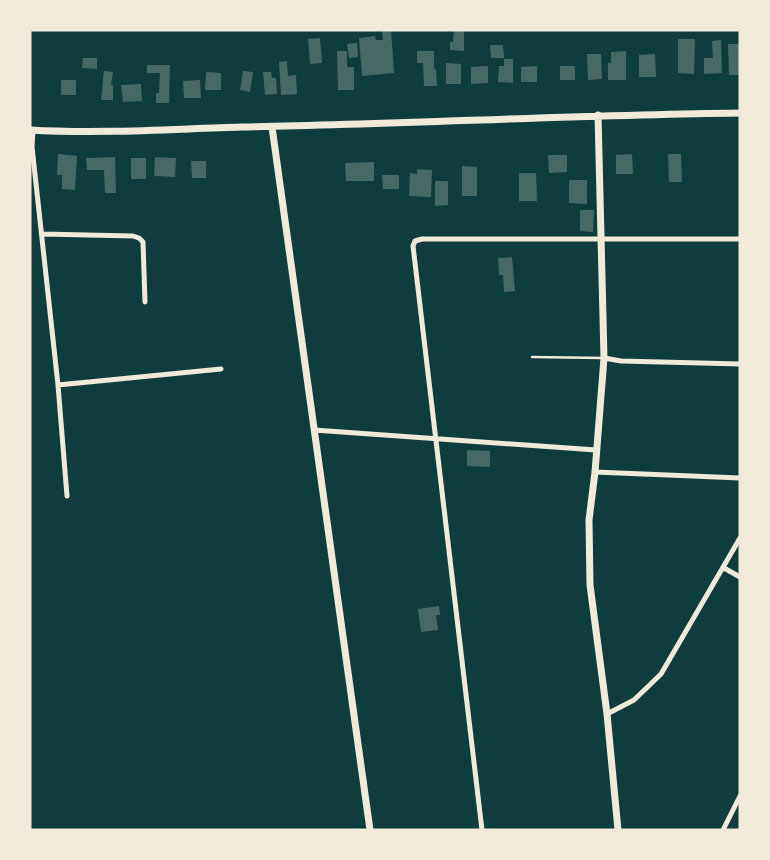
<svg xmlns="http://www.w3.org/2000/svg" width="770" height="860" font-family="'Fira Sans',sans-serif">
  <rect width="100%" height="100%" fill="#0f3d3e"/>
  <path fill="#486865" d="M382,30h9l3,43 -32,3 -3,-38 16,-2 1,4h7z
    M454,30h10v21l-14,-1v-8h3z
    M320,38l2,25 -12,1 -2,-25z
    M678,39h17l-1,35 -16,-1z
    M721,40l1,33 -18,1v-16h9l-1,-17z
    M357,43l1,14 -9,1 -2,-14z
    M728,44h12v31h-11z
    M490,45h13l1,13h-13z
    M337,51h10v16h7v23h-16z
    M417,51h17v18h2l1,17h-13l-1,-23h-6z
    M626,51v29h-18v-17h3v-11z
    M587,54h14l1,25 -14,1z
    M655,54l1,23h-17v-22z
    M83,58h14v11l-15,-1z
    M504,59h9v24l-15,-1 1,-16h5z
    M287,61l1,15 8,-1 1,19 -16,1 -2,-33z
    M446,63l15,1v20h-15z
    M147,65h23l-1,38h-13v-10h3l1,-20h-13z
    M488,66v17l-17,1v-17z
    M537,66v16h-16v-15z
    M560,66h15v14h-15z
    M104,71l9,1 -2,13h2v15h-12z
    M243,71l10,1 -3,20 -10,-2z
    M206,72l15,1v17h-16z
    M263,72h8l1,6h4l1,16 -12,1z
    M61,80h15v15h-15z
    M200,80l1,18h-17l-1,-17z
    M141,84l1,17 -19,1 -2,-17z
    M58,154l19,2 -2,34 -13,-1v-14h-5z
    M632,154l1,20h-17v-19z
    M668,154h13l1,28h-13z
    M548,155h19v17l-18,1z
    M115,157l1,36h-11l-1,-23h-17l-1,-12z
    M155,157l21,1 -1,19 -21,-1z
    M131,158h15v21h-15z
    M191,161h15v17h-14z
    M374,162v19h-28l-1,-18z
    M462,166l15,1v29h-15z
    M417,169l15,1 -1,27 -22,-1 1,-23 7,1z
    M519,173h17l1,28h-18z
    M382,175h17v14h-16z
    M569,180h18v24l-18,-1z
    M435,181h13v24l-13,1z
    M580,210h14l-1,22 -13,-1z
    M512,257l3,34 -11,1 -1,-17h-4l-1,-17z
    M467,450l23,1v16l-23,-1z
    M439,606l1,9h-4l2,15 -17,2 -3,-23z"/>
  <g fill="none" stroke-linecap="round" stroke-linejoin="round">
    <path stroke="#f1e9da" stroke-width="2.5" d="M532,357l70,1"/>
    <path stroke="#f1e9da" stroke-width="5" d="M33,130l-1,17 26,238 9,111
      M42,234l91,2 6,2 4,4 2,60
      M604,358l17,3 119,3
      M58,385l163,-16
      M314,430l282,20
      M595,472l145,6
      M724,568l16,9
      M607,714l27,-14 27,-26 79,-136
      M482,830l-69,-584 2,-5 7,-2h318
      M723,830l17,-34"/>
    <path stroke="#f1e9da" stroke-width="7" d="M598,115l6,243 -9,114 -6,48 1,65 17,129 11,116
      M272,127l98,703
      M30,130c70,4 141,-1 212,-3 166,-3 332,-12 498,-14"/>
  </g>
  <rect width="770" height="860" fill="none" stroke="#f1e9da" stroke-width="63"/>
</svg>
